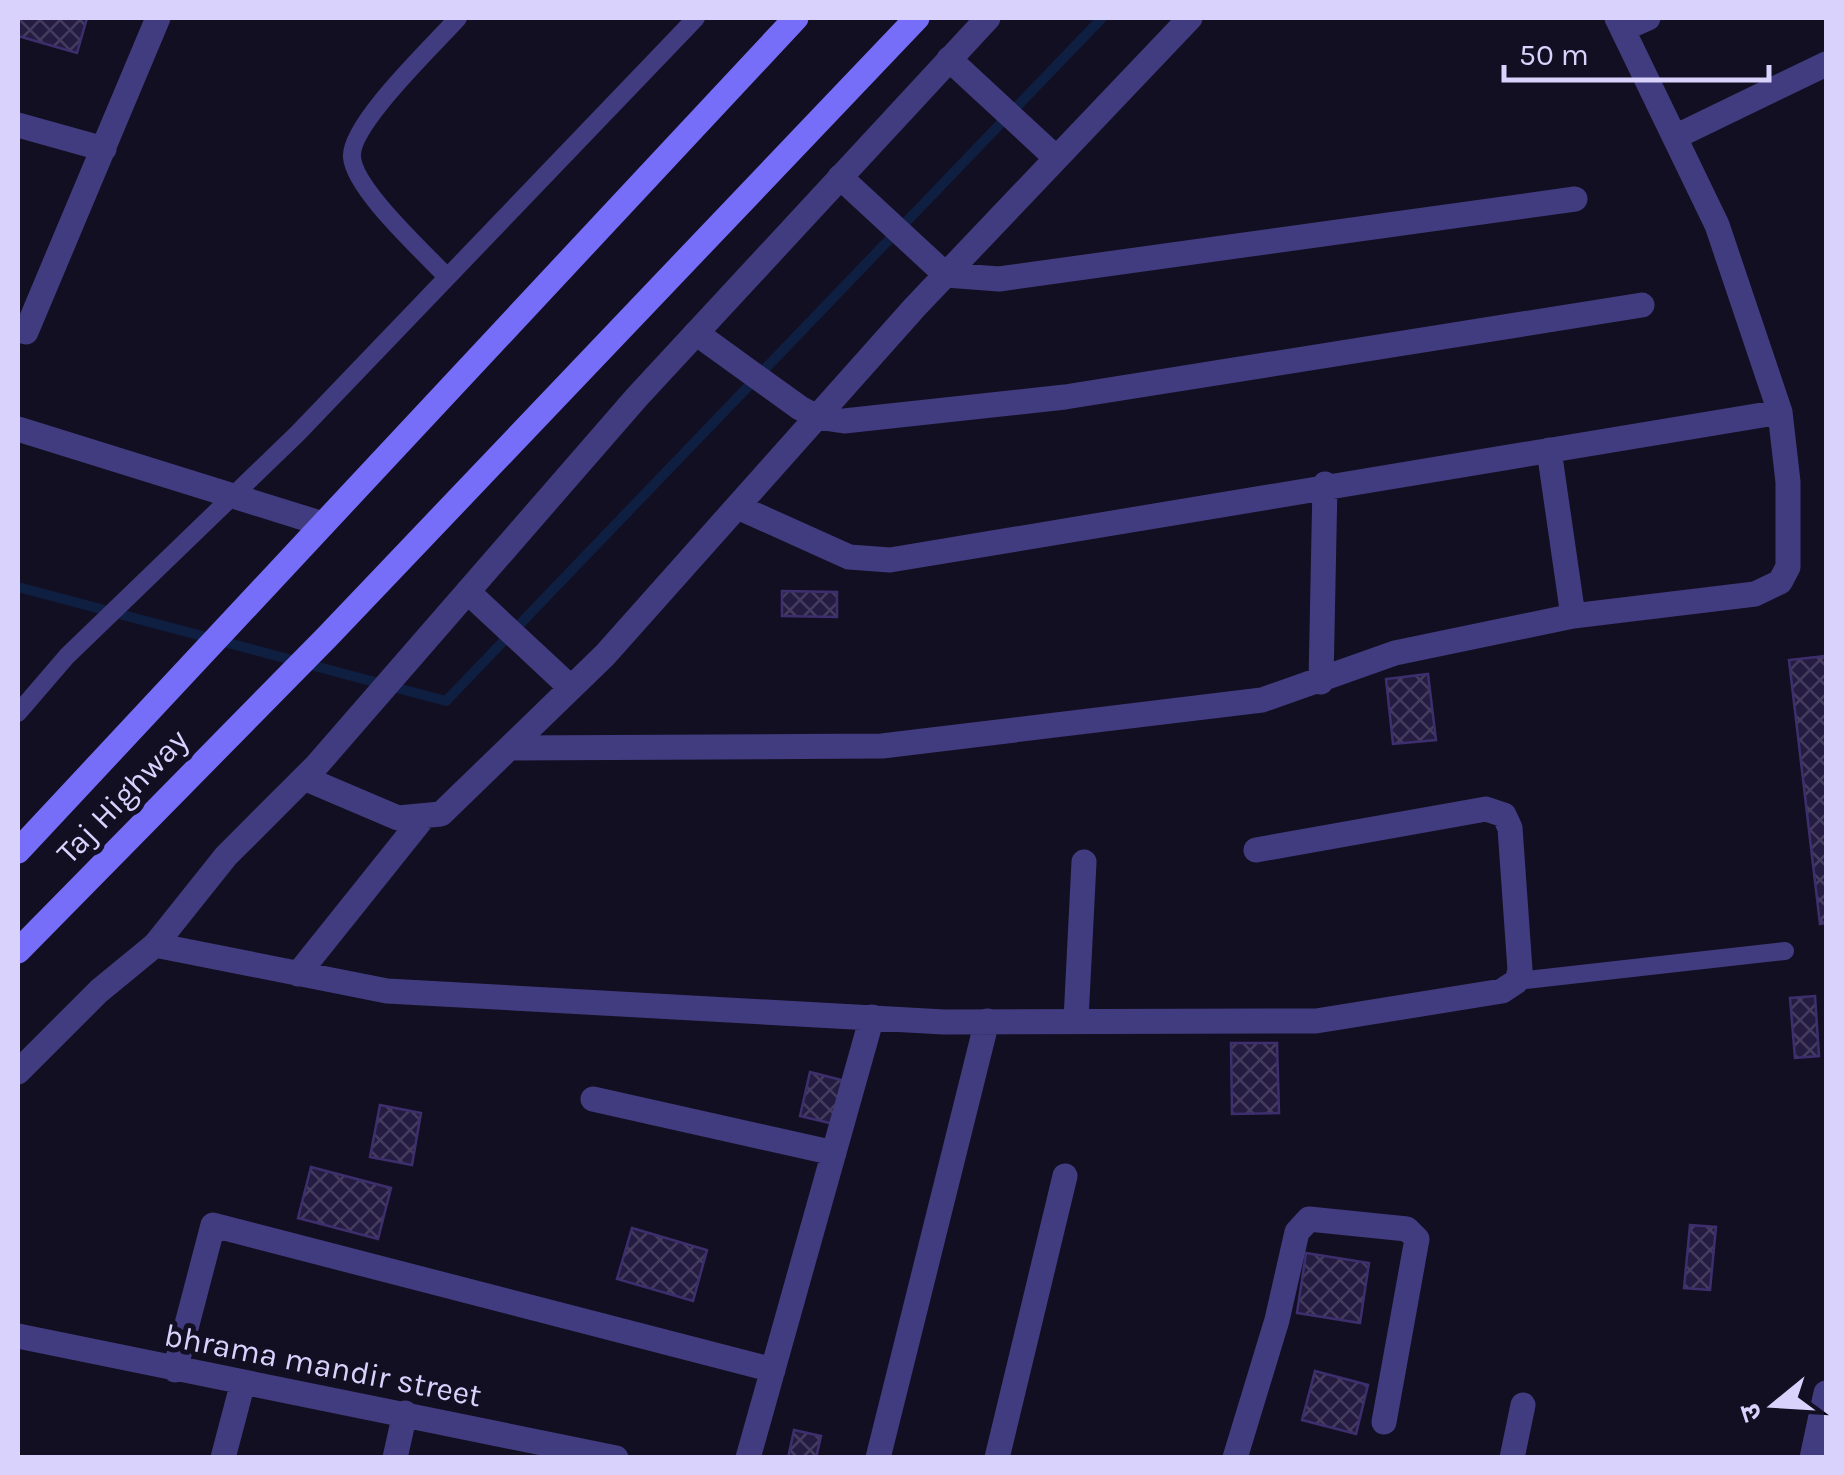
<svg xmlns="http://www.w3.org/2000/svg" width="1844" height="1475" font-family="Karla,'Noto Sans Devanagari',sans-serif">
  <defs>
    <pattern id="building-cross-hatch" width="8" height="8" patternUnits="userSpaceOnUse" patternTransform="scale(2.5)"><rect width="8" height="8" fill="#251c42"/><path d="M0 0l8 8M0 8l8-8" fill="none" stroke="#443c5e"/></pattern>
  </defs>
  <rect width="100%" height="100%" fill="#130f22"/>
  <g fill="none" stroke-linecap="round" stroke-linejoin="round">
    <path stroke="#0e1f42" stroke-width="10" d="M18,587l428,114 656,-683"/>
  </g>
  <path fill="url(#building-cross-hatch)" stroke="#3d2f6d" stroke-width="2.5" d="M18,18h69l-10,35 -59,-17z
    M782,591l55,1v25l-55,-1z
    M1826,656v267l-6,1 -31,-264z
    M1428,674l8,66 -43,4 -7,-65z
    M1815,996l4,60 -24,2 -5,-60z
    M1231,1043h46l2,70 -47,1z
    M810,1072l39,10 -11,43 -38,-9z
    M380,1105l41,8 -9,52 -42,-8z
    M311,1167l80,21 -13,51 -80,-21z
    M1690,1225l26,2 -6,63 -26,-2z
    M632,1228l75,22 -14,51 -76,-22z
    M1306,1253l63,10 -9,60 -63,-10z
    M1315,1371l53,14 -12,49 -54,-14z
    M794,1430l27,6 -5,22h-28z"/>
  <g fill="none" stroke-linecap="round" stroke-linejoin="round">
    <path stroke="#413c7f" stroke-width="18" d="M447,277c-23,-25 -93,-88 -95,-120 -3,-32 83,-113 106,-139
      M18,713l49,-57 231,-223 398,-415
      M1517,981l268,-30"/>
    <path stroke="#413c7f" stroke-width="25" d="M1623,29l25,-11
      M949,59l107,99
      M18,125l86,24
      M1675,137l151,-73
      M840,177l106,98 53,4 576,-80
      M18,329l8,3 132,-314
      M696,333l104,75 17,9 27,4 221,-24 577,-92
      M1549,450l24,166
      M738,507l111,50 41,3 890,-148
      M468,592l103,96
      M1321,682l4,-198
      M510,748l372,-2 380,-46 133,-47 178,-37 182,-22 25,-12 8,-15v-85l-8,-70 -63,-187 -100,-207
      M304,778l94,40 43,-4 164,-159 310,-348 275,-289
      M155,945l232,46 557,31 372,-1 186,-30 15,-10 3,-11 -10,-142 -6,-13 -18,-6 -230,41
      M298,974l124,-155
      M1076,1020l8,-158
      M593,1099l241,54
      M18,1336l598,122
      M175,1370l38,-145 560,145
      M223,1458l20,-76
      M395,1458l10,-45
      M748,1458l124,-441
      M878,1458l109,-437
      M997,1458l68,-282
      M1235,1458l42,-138 20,-88 12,-13 98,10 10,10 -33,183
      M1512,1458l11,-53
      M1812,1458l14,-65"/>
    <path stroke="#413c7f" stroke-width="25" d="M18,429l305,95
      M18,1072l81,-81 56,-46 71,-89 91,-91 320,-368 351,-379"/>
    <path stroke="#766ef8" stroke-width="25" d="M18,851l778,-833
      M18,951l309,-314 590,-619"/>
  </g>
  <g text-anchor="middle" stroke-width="10" stroke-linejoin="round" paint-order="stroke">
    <g font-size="32" fill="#d8d2fd" stroke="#130f22">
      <text transform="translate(122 796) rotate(-46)" y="11">Taj Highway</text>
      <text transform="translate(323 1365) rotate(11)" y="11">bhrama mandir street</text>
    </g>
  </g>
  <rect width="1844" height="1475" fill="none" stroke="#d8d2fd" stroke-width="40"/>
  <g transform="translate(1774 1405) rotate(252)" stroke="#130f22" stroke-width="8" paint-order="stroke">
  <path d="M0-8L18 38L0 25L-18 38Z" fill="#d8d2fd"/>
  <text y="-15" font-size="28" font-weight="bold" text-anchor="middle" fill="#d8d2fd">उ</text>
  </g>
  <path d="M1504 65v15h265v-15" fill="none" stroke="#d8d2fd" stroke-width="5"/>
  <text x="1519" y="65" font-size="30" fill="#d8d2fd" stroke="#130f22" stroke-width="8" paint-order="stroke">50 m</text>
</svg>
